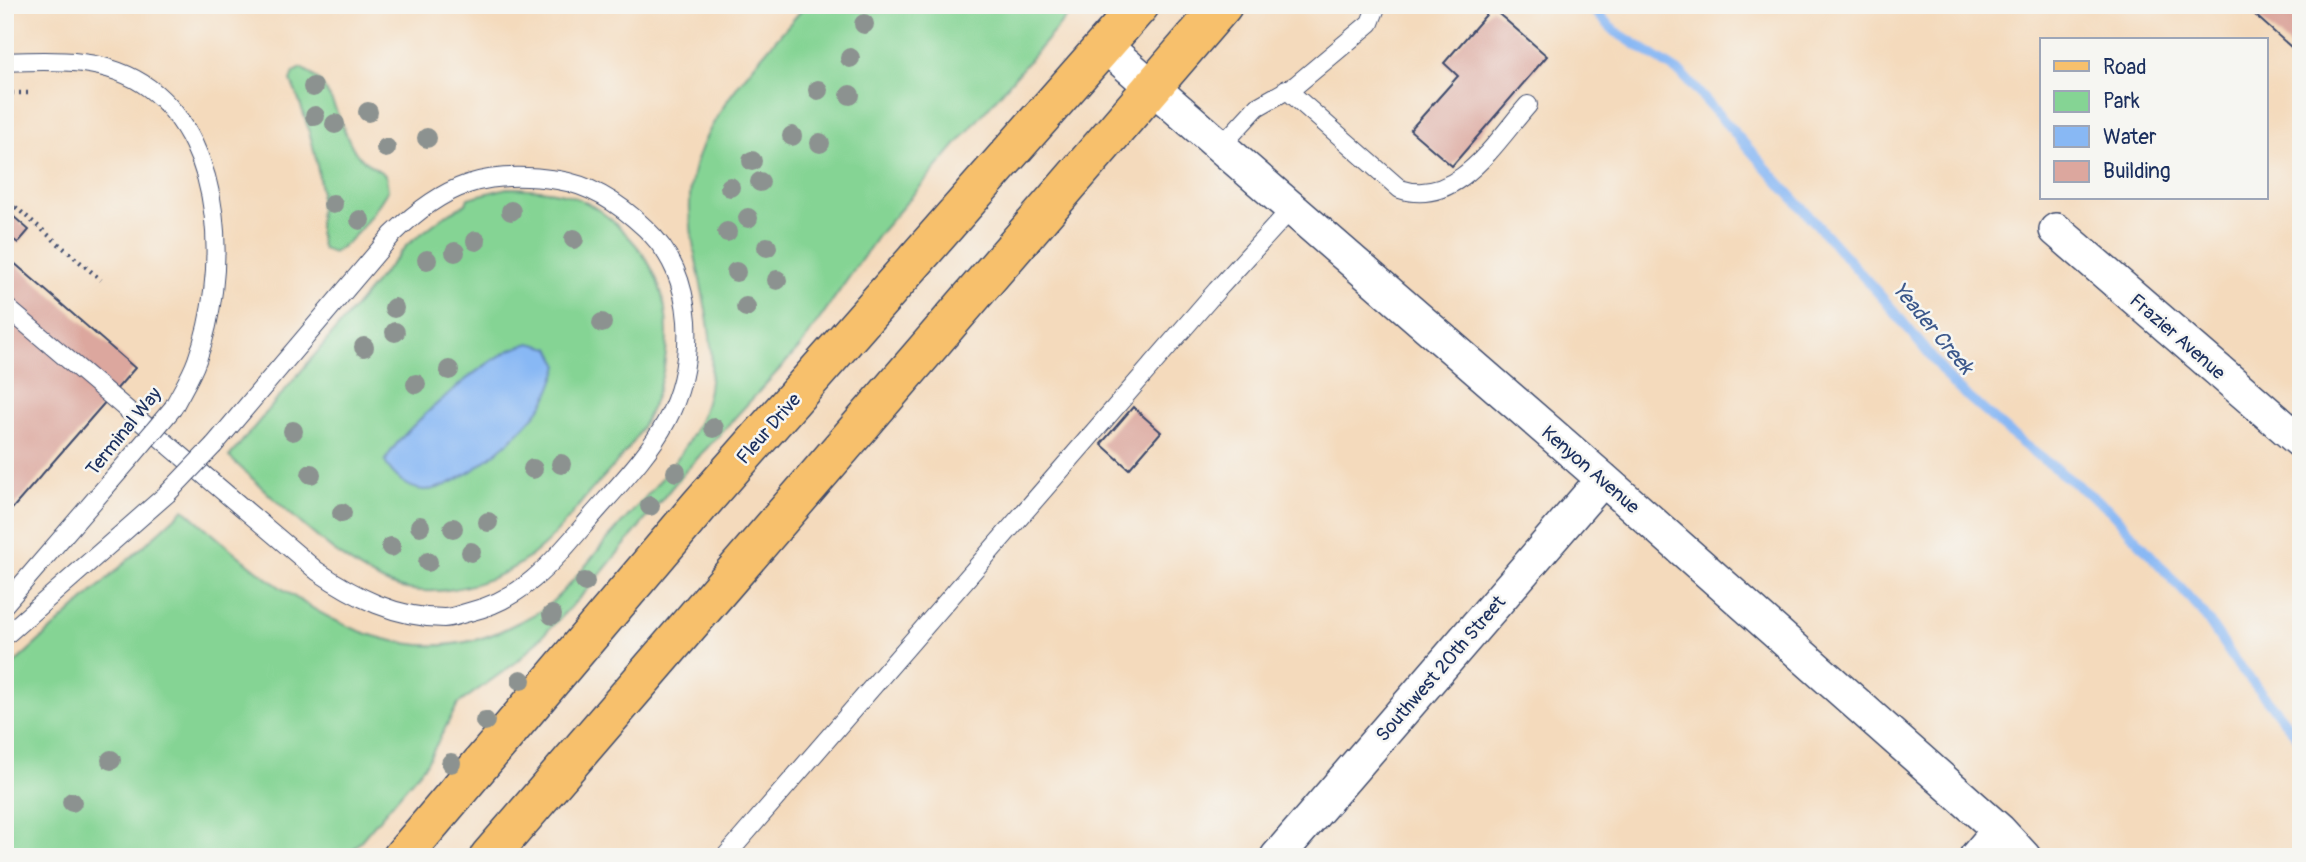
<svg xmlns="http://www.w3.org/2000/svg" width="2306" height="862" font-family="Pangolin,sans-serif">
  <rect width="100%" height="100%" fill="#f6f6f2"/>
  <filter id="ink" filterUnits="userSpaceOnUse"><feTurbulence type="fractalNoise" baseFrequency=".0143" numOctaves="2"/><feDisplacementMap in="SourceGraphic" scale="14" xChannelSelector="R" yChannelSelector="G"/><feConvolveMatrix kernelMatrix="1 2 1 2 8 2 1 2 1" color-interpolation-filters="sRGB"/></filter>
  <filter id="wash" filterUnits="userSpaceOnUse"><feTurbulence type="fractalNoise" baseFrequency=".00686" numOctaves="4" result="noise"/><feDisplacementMap in="SourceGraphic" scale="28" xChannelSelector="R" yChannelSelector="G"/><feGaussianBlur stdDeviation="1.57" result="paint"/><feColorMatrix in="noise" values="0 0 0 0 0 0 0 0 0 0 0 0 0 0 0 0 0 1.4 0 .05"/><feComposite in="paint" operator="in"/></filter>
  <g filter="url(#wash)">
    <rect width="100%" height="100%" fill="#f4dabc"/>
    <path fill="#85d494" stroke="#508279" stroke-width="2" d="M806,5h271l-197,228 -80,114 -118,128 -92,112 -72,74 -60,43 -32,60 -79,93h-342v-185l179,-163c90,79 208,183 333,114 10,-5 21,-10 29,-16 23,-19 41,-44 60,-66 33,-38 75,-77 95,-124 30,-74 -14,-145 -11,-220 2,-71 72,-141 116,-192z
      M301,68c34,16 36,56 55,85 7,9 21,15 30,23l2,14c-14,22 -32,50 -55,63l-10,-4c-8,-19 -1,-44 -3,-65 -5,-37 -14,-69 -29,-103l3,-9z
      M507,188c55,1 83,7 122,49 55,58 45,142 4,205 -12,18 -30,35 -45,52 -14,17 -28,37 -45,52 -34,32 -92,52 -137,43 -57,-11 -133,-93 -177,-132l178,-212 37,-29 22,-12 2,-6z"/>
    <path fill="#88b8f4" stroke="#5274a9" stroke-width="2" d="M530,343l20,5 9,18c-4,11 -8,24 -14,35 -17,29 -87,90 -121,89 -17,-1 -31,-15 -39,-28 12,-29 90,-93 120,-109 7,-5 17,-7 25,-10z"/>
    <g fill="none" stroke-linecap="round" stroke-linejoin="round">
      <path stroke="#88b8f4" stroke-width="10" d="M1588,5l28,27 66,42 206,230 66,81 69,59 87,66 93,103 32,48 66,80"/>
    </g>
    <g id="blocks">
      <path fill="#dca79e" d="M2244,5h47l10,9v42z
        M1492,8l55,48 -95,110 -42,-36 48,-54 -14,-13z
        M5,209l24,21 -11,13 -4,-3 -9,10z
        M5,255l130,113 -130,149z
        M1133,407l28,25 -32,37 -28,-25z"/>
    </g>
  </g>
  <g filter="url(#ink)">
    <use href="#blocks" fill-opacity="0" stroke="#3c496c" stroke-width="2"/>
    <g fill="none" stroke-linecap="round" stroke-linejoin="round">
      <defs>
        <path id="lane" d="M5,62c49,-2 102,-5 144,26 78,59 78,188 48,272 -6,17 -16,32 -24,48
          M1286,89l114,100c57,19 96,-48 128,-84
          M1222,145l35,-38 39,-22 74,-62 7,-18
          M5,306l312,265c38,26 79,47 127,47 8,0 17,-4 25,-6 56,-13 86,-53 122,-95 56,-64 101,-105 96,-196 -3,-38 -15,-68 -42,-93 -24,-23 -54,-43 -87,-48 -73,-11 -114,4 -166,55l-178,210
          M5,604l124,-144
          M5,636l162,-142
          M725,857l492,-567 75,-82"/>
        <path id="street" d="M1105,46l498,433 396,351 25,27
          M2056,230l245,212
          M1277,857l326,-378
          M1976,857l23,-27"/>
        <path id="primary" d="M402,857l297,-351 441,-501
          M489,857l734,-852"/>
      </defs>
      <use href="#lane" stroke="#3c496c" stroke-width="20"/>
      <use href="#street" stroke="#3c496c" stroke-width="36"/>
      <use href="#primary" stroke="#3c496c" stroke-width="41"/>
      <path stroke="#3c496c" stroke-width="4.5" stroke-dasharray="2 5" stroke-linecap="butt" d="M5,93h25
        M5,198l96,82
        M9,212l5,-7"/>
      <use href="#lane" stroke="#fff" stroke-width="18"/>
      <use href="#street" stroke="#fff" stroke-width="33"/>
      <use href="#primary" stroke="#f7c06c" stroke-width="38"/>
      <defs>
        <path id="lane-bridge" d="M129,460l44,-52
          M167,494l47,-49"/>
      </defs>
      <use href="#lane-bridge" stroke="#3c496c" stroke-width="20" stroke-linecap="butt"/>
      <use href="#lane-bridge" stroke="#fff" stroke-width="18"/>
    </g>
    <g fill="#8c9290">
      <circle cx="864" cy="24" r="10"/>
      <circle cx="850" cy="58" r="10"/>
      <circle cx="313" cy="87" r="10"/>
      <circle cx="818" cy="90" r="10"/>
      <circle cx="850" cy="95" r="10"/>
      <circle cx="368" cy="112" r="10"/>
      <circle cx="315" cy="116" r="10"/>
      <circle cx="335" cy="124" r="10"/>
      <circle cx="792" cy="136" r="10"/>
      <circle cx="427" cy="138" r="10"/>
      <circle cx="820" cy="143" r="10"/>
      <circle cx="386" cy="148" r="10"/>
      <circle cx="752" cy="161" r="10"/>
      <circle cx="760" cy="182" r="10"/>
      <circle cx="730" cy="187" r="10"/>
      <circle cx="333" cy="204" r="10"/>
      <circle cx="511" cy="211" r="10"/>
      <circle cx="748" cy="218" r="10"/>
      <circle cx="360" cy="220" r="10"/>
      <circle cx="727" cy="232" r="10"/>
      <circle cx="574" cy="239" r="10"/>
      <circle cx="476" cy="241" r="10"/>
      <circle cx="767" cy="247" r="10"/>
      <circle cx="455" cy="252" r="10"/>
      <circle cx="427" cy="260" r="10"/>
      <circle cx="736" cy="272" r="10"/>
      <circle cx="777" cy="280" r="10"/>
      <circle cx="746" cy="307" r="10"/>
      <circle cx="394" cy="308" r="10"/>
      <circle cx="602" cy="323" r="10"/>
      <circle cx="395" cy="332" r="10"/>
      <circle cx="364" cy="347" r="10"/>
      <circle cx="449" cy="370" r="10"/>
      <circle cx="416" cy="384" r="10"/>
      <circle cx="714" cy="428" r="10"/>
      <circle cx="293" cy="431" r="10"/>
      <circle cx="561" cy="464" r="10"/>
      <circle cx="533" cy="469" r="10"/>
      <circle cx="676" cy="472" r="10"/>
      <circle cx="311" cy="474" r="10"/>
      <circle cx="650" cy="506" r="10"/>
      <circle cx="342" cy="513" r="10"/>
      <circle cx="488" cy="522" r="10"/>
      <circle cx="420" cy="526" r="10"/>
      <circle cx="453" cy="528" r="10"/>
      <circle cx="391" cy="547" r="10"/>
      <circle cx="471" cy="552" r="10"/>
      <circle cx="428" cy="562" r="10"/>
      <circle cx="585" cy="582" r="10"/>
      <circle cx="552" cy="615" r="10"/>
      <circle cx="521" cy="680" r="10"/>
      <circle cx="485" cy="721" r="10"/>
      <circle cx="111" cy="760" r="10"/>
      <circle cx="451" cy="763" r="10"/>
      <circle cx="72" cy="802" r="10"/>
    </g>
  </g>
  <g text-anchor="middle" stroke-width="5" stroke-linejoin="round" paint-order="stroke">
    <g font-size="19" fill="#1b2f5e" stroke="#f6f6f2">
      <text transform="translate(2178 336) rotate(41)" y="7">Frazier Avenue</text>
      <text transform="translate(768 428) rotate(-49)" y="7">Fleur Drive</text>
      <text transform="translate(123 431) rotate(-51)" y="7">Terminal Way</text>
      <text transform="translate(1591 469) rotate(41)" y="7">Kenyon Avenue</text>
      <text transform="translate(1440 668) rotate(-49)" y="7">Southwest 20th Street</text>
    </g>
    <g font-size="21" font-style="italic" fill="#3c588b" stroke="#f6f6f2">
      <text transform="translate(1933 328) rotate(50)" y="7">Yeader Creek</text>
    </g>
  </g>
  <rect width="2306" height="862" fill="none" stroke="#f6f6f2" stroke-width="28"/>
  <rect x="2040" y="38" width="228" height="161" fill="#f6f6f2" stroke="#9ea6b7" stroke-width="2"/>
  <rect x="2054" y="61" width="35" height="10" fill="#f7c06c" stroke="#9ea6b7" stroke-width="2"/>
  <text x="2103" y="74" font-size="21" fill="#1b2f5e">Road</text>
  <rect x="2054" y="91" width="35" height="21" fill="#85d494" stroke="#9ea6b7" stroke-width="2"/>
  <text x="2103" y="108" font-size="21" fill="#1b2f5e">Park</text>
  <rect x="2054" y="126" width="35" height="21" fill="#88b8f4" stroke="#9ea6b7" stroke-width="2"/>
  <text x="2103" y="144" font-size="21" fill="#1b2f5e">Water</text>
  <rect x="2054" y="161" width="35" height="21" fill="#dca79e" stroke="#9ea6b7" stroke-width="2"/>
  <text x="2103" y="178" font-size="21" fill="#1b2f5e">Building</text>
</svg>
